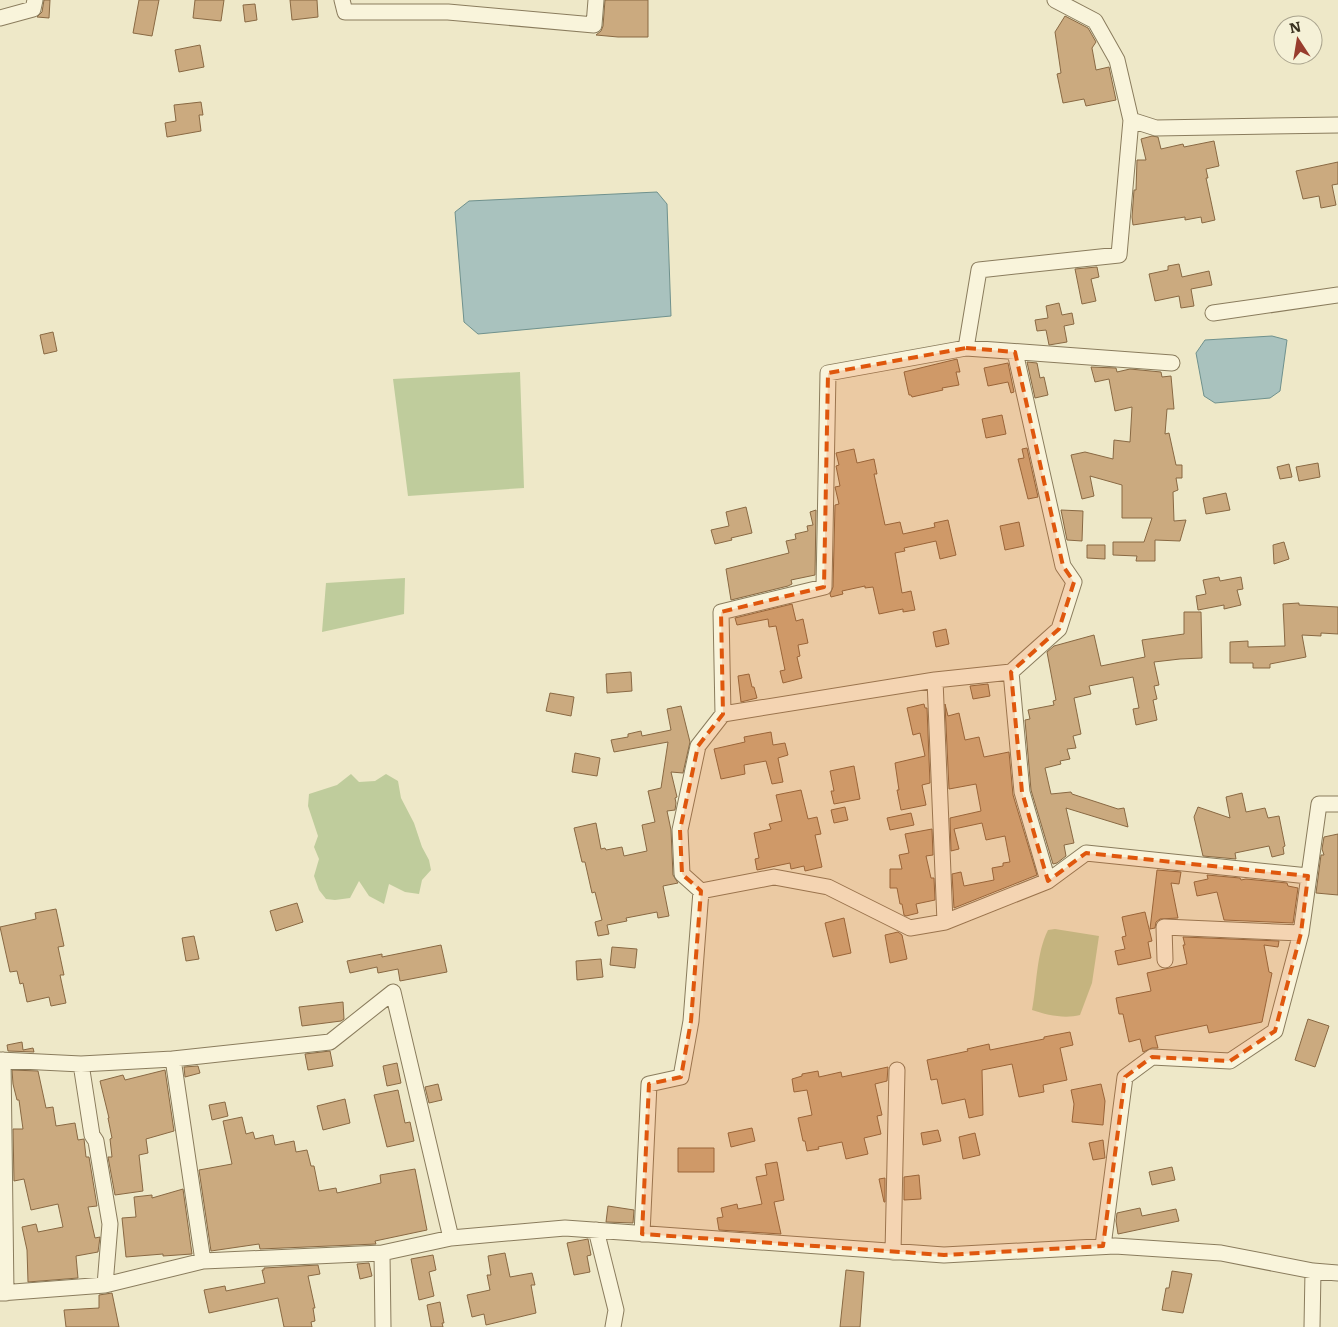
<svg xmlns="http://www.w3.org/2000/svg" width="1338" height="1327" font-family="Literata,serif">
  <rect width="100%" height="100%" fill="#eee8c8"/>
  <path fill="#bfcc9c" d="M520,372l4,116 -116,8 -15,-117z
    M405,578l-1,36 -82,18 4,-49z
    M351,774l8,8 16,-1 11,-7 12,7 3,17 13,25 8,24 7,13 2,10 -9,10 -3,14 -14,-2 -16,-8 -5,20 -15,-8 -10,-15 -9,17 -15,2 -9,-1 -7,-9 -5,-14 5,-17 -5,-12 4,-11 -10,-30 1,-12 28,-9z
    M1055,929l44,7 -7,47 -12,32c-16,4 -33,0 -48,-5 5,-25 4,-56 16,-80z"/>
  <path fill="#a9c2be" stroke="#6f918d" d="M657,192l10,12 4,112 -193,18 -14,-12 -9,-110 14,-11z
    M1272,336l15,4 -7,51 -10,7 -55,5 -11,-7 -8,-43 9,-13z"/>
  <path fill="#cbaa7f" stroke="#896943" d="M44,0h6l-1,18 -12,-1 5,-5z
    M139,0h20l-7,36 -19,-3z
    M195,0h29l-3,21 -28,-3z
    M290,0h27l1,17 -26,3z
    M605,0h43v37h-30l-22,-2 5,-4 2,-5z
    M255,4l2,16 -12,2 -2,-17z
    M1065,16l23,12 8,14 -4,6 4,22 13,-3 7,33 -30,6 -2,-7 -21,4 -6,-29 4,-1 -6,-41z
    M200,45l4,22 -25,5 -4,-22z
    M201,102l2,13h-4l2,16 -34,6 -2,-14 11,-2 -2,-16z
    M1152,136l6,1 3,12 22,-5 1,3 30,-6 5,25 -13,3 2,9h-2l9,42 -13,3 -1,-6 -16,3v-3l-52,8 -1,-8 2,-27h2l1,-30h9l-5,-21z
    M1338,162v22l-6,1 4,20 -15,3 -2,-12 -16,3 -7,-28z
    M1179,264l3,13 27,-6 3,14 -21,4 3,17 -13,2 -2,-12 -24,5 -6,-27 19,-4v-4z
    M1097,267l2,10 -8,2 5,22 -14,3 -7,-35z
    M1059,303l3,12 10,-2 2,11 -10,2 3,16 -18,3 -3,-15 -9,1 -2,-11 13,-2 -2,-12z
    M53,332l4,19 -13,3 -4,-19z
    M957,359l3,13h-4l3,13 -17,3 1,2 -31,7 -1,-2h-2l-5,-23z
    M1027,362l10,1 3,15 4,-1 4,18 -13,3z
    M1008,363l6,29 -3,1 -3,-11 -20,4 -4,-18z
    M1091,367l25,1 1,4 13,-3 31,3 1,5 9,-1 3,33h-7l-2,25 4,-1 7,32h6v13h-6l2,12 -5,2 1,29 12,-1 -6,21 -25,-1v21h-19l1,-5 -24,-1v-13h31l8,-24h-30v-33l-32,-9 4,20 -12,3 -11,-44 14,-3 28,7 1,-19 16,2 2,-35 -17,4 -6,-32 -14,3z
    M1002,415l4,19 -20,4 -4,-19z
    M1027,448l11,49 -10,2 -10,-40 6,-1 -2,-9z
    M854,449l3,14 17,-4 3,15h-3l11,51 15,-3 3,12 32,-7 -1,-4 14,-3 8,35 -16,4 -4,-18 -32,7 1,3 -10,2 7,40 9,-2 4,19 -12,2v-3l-24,5 -6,-27 -8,1v-2l-23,5 1,3 -12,3 -1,-3 3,-7 2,-82 4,-1 -4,-17 5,-1 -4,-20 3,-1 -3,-12z
    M1318,463l2,14 -21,4 -3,-14z
    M1289,464l3,13 -12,2 -3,-12z
    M1226,493l4,17 -24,4 -3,-16z
    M746,507l6,26 -21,5 1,2 -17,4 -4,-14 18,-4 -3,-14z
    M816,510l-1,65 -24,5 1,4 -4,2 -57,14 -5,-31 63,-16 -3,-12 10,-2 -1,-5 13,-3 -1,-5 6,-1 -3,-13z
    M1061,510l22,1 -1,30 -15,-1z
    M1019,522l5,24 -19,4 -5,-24z
    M1284,542l5,17 -15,5 -1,-19z
    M1087,545h18v14l-18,-1z
    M1219,577l1,4 21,-4 2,12 -6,1 4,15 -17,4v-4l-26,5 -2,-14 10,-2 -3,-14z
    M1299,603v2l39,2v27l-17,-1v3l-19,-1 4,22 -36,7v4h-17v-5h-23v-21l18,-1v6l37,-1 -2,-42z
    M792,604l4,17 7,-2 5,24 -10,2 2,11 -3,1 5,21 -19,5 -3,-12 5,-1 -9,-44 -7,1 -1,-8 -31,6 -2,-7z
    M1184,612h17l1,46 -22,1 -26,3 5,23 -5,1 3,13 -4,1 4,20 -21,5 -3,-16 6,-1 -6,-31 -44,9 2,8 -17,4 7,36 -8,2 3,12 -9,1 3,10 -10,2 1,3 -16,4 6,26 20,-2 1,2 46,15 6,-1 4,19 -62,-19 8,35 -10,2 2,11 -9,7 -4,1 -22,-74 -6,-70 5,-1 -2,-9 26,-5 -1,-4 3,-1 -9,-48 7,-6 40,-11 7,31 44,-9 -3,-17 42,-6z
    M946,629l3,15 -13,3 -3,-15z
    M631,672l1,19 -25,2 -1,-19z
    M749,674l3,13h2l3,11 -16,4 -3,-26z
    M988,684l2,12 -17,3 -3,-13z
    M550,693l24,4 -3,19 -25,-5z
    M924,704l1,4h2l3,75 -8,2 4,20 -25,5 -4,-20h2l-4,-27 30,-7 -5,-23 -7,2 -6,-27z
    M945,704l3,12 11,-3 6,27 14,-3 5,20 25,-5 4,43 24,80 -83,33 -2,-34 9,-2 3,14 30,-6 -2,-12 11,-2v-3l7,-1 -5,-26 -19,4 -4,-17 -28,6 5,20 -8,2 -1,-33 31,-7 -5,-27 -27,5z
    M681,706l9,36 -7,31 -12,-1 6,25 -2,1 1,5 -1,7 -8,1 4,19 2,45 5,8 -15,3 6,30 -11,2 -1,-6 -31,6 1,3 -20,4 2,9 -11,2 -3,-14 7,-2 -7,-28 -3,1 -7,-31h-3l-8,-34 22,-5 5,26 4,-1 1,2 16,-3 2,9 23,-5 -5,-26 13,-3 -7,-31 13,-3 7,-46 -54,10 -3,-12 17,-3v-3l13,-3 1,5 29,-6 -4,-21z
    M771,732l2,13 12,-2 3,12 -10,3 5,24 -11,2 -6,-23 -22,4 1,9 -24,5 -7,-30 31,-7 -1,-5z
    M575,753l25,5 -3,18 -25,-4z
    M854,766l6,33 -26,5 -3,-13h3l-4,-20z
    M801,790l7,29 9,-2 4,17 -6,1 7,32 -17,4 -1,-5 -13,3 -1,-6 -33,7 -2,-11 4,-1 -5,-25 17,-4 -2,-5 13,-3 -6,-26z
    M1242,793l4,19 19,-4 3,10 11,-2 6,30 -2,1 1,7 -12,3 -3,-11 -34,7 1,6 -33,-3 -9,-39 4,-10 32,11 -4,-21z
    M845,807l3,13 -14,3 -3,-13z
    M911,813l3,12 -24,5 -3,-12z
    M932,829l1,26 -7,1 5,22h3l1,22 -19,4 2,9 -12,3 -2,-1 -2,-11h-2l-3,-16h-7v-19h12l-3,-14 10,-2 -4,-19z
    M1338,834v61l-22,-2 5,-38h3l-2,-6 2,-12z
    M1157,870l24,2 -2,12 -8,-1 7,35 -18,1 -4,3 -1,6 -5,1z
    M1207,875l33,3 1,2 5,-1 41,4 1,3 10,2 -5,35 -69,-3 -7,-28 -20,4 -3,-14 14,-3z
    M297,903l6,19 -27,9 -6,-20z
    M56,909l8,37 -6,1 6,28h-4l6,28 -15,3 -2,-9 -22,5 -4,-19 -3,1 -3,-13 -7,1 -10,-45 36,-8 -1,-6z
    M1145,912l7,29 -4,1 3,16 -33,7 -3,-14 10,-2 -3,-12 4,-1 -4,-19z
    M844,918l7,35 -18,4 -8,-34z
    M898,932l4,3 5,24 -17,4 -5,-28z
    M194,936l5,23 -13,2 -4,-23z
    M1183,937l96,4 -1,6 -14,-2 5,27 3,1 -10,49 -53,11 -2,-8 -52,11 3,12h-6l-9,4 -3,-13 -11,3 -6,-28h-4l-3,-16 35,-7 -4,-18 40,-9 -4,-19h2z
    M441,945l6,27 -47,9 -2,-12 -20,4 -1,-6 -27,6 -3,-12 35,-7v3z
    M612,947l25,2 -2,19 -25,-3z
    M601,959l2,18 -26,3 -1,-19z
    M343,1002l1,17 -3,2 -39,5 -3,-19z
    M1308,1019l21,7 -14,41 -20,-7z
    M1070,1032l3,13 -13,3 7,32 -24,5 1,7 -25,5 -7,-33 -30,6 1,45 -14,3 -4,-19 -23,5 -5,-25 -6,1 -4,-20 41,-9 -1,-2 22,-5 1,6 54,-11v-2z
    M22,1042l1,8 10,-2 1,4 -26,-1 -1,-6z
    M330,1051l3,15 -25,4 -3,-16z
    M397,1063l4,20 -14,3 -4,-20z
    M198,1066l2,7 -15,4 -1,-10z
    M888,1067l-1,14 -12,3 7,31 -5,1 4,18 -17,4 4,16 -22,5 -4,-17 -24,5 1,2 -12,2 -2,-10h-2l-5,-23 14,-3 -5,-25 -13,2 -2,-13 10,-3v-2l16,-3 1,6 22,-5 1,5z
    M12,1070l26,1 8,37 7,-1 3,19 19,-3 3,17 6,-1 2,18h3l8,49 -9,1 7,31 5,-1 -2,15 -22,4 2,22 -50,4 -1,-32 -5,-23 14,-3 2,8 25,-5 -5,-23 -27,6 -7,-31 -10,2 -1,-52h10l-4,-29h-2l-4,-16z
    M165,1070l9,61 -28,8 2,14 -9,2 4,36 -28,4 -7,-38h4l-2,-18 2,-1 -4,-20h1l-9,-37 23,-6 2,5z
    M438,1084l4,16 -13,3 -4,-16z
    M1101,1084l4,17 -2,24 -31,-3 2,-18 -3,-14z
    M398,1090l7,33 5,-1 4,19 -27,6 -13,-52z
    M345,1099l5,24 -27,7 -6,-24z
    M225,1102l3,14 -16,4 -3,-15z
    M242,1117l4,17 7,-2 2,7 18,-4 2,10 19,-4 2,11 11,-2 4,16h3l5,25 17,-3 1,5 44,-10 -1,-8 35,-6 12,61 -52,11 1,3 -116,5 -1,-5 -48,7 -12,-81 33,-6 -9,-43z
    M752,1128l3,13 -24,6 -3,-14z
    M938,1130l3,11 -18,4 -2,-12z
    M975,1133l5,22 -17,4 -4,-22z
    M1103,1140l2,18 -12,2 -4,-17z
    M678,1148h36v24h-36z
    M777,1162l7,38 -10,2 7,32 -62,-4 -2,-12 6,-1 -2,-9 16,-4 1,5 24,-5 -6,-27 11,-2 -2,-11z
    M1172,1167l3,13 -23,5 -3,-13z
    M919,1175l2,24 -17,1v-23z
    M885,1178v24h-1l-5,-23z
    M183,1189l9,65 -29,2v-2l-37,3 -4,-39 14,-1 -2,-20 18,-2v3z
    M608,1206l26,4 -1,13 -27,-1z
    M1140,1208l2,8 34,-7 3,12 -61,13 -2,-13 1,-8z
    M588,1239l3,16 -4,1 3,16 -16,3 -7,-32z
    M505,1253l5,24 22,-4 3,12h-4l5,28 -50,12 -2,-11 -12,3 -5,-22 23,-5 -3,-15h4l-3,-19z
    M433,1255l3,15 -7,2 5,24 -15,4 -8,-41z
    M369,1263l3,13 -12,3 -3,-15z
    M318,1265l2,9 -12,2 7,32h-2l2,13 -4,1 1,5h-28l-6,-29 -69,15 -5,-23 21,-4 1,5 39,-8 -3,-13h2v-2z
    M846,1270l18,2 -4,55h-20z
    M1172,1271l20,3 -9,39 -21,-3 4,-22h3z
    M112,1293l7,34h-53l-2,-17 35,-2v-13z
    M440,1302l4,21h-2l1,4h-12l-4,-22z"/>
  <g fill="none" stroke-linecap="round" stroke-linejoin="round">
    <defs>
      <path id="minor" d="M342,0l3,12h103l146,13 2,-25
        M1055,0l40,21 22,39 14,60 25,8 182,-3
        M0,18l33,-9 2,-9
        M1213,313l125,-18
        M966,348l206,15
        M1011,672l48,-43 15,-47 -11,-16 -48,-214
        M935,680l10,242
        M723,714l212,-34 76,-8 11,120 26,89
        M701,891l73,-14 54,10 82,41 35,-6 103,-41 38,-28 222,23
        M1165,960l-1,-33 137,6
        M173,1059l30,202
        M0,1060l81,4 92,-5 157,-17 63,-50 58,246
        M3,1060l3,233
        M81,1064l11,71 4,6 14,83 -5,61
        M596,1230l20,80 -3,17
        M642,1234l7,-150 32,-7 10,-56 10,-130 -19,-17 -2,-44 18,-84 25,-32 -2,-102 103,-25 4,-214 138,-25 13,-78 140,-15 12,-135
        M1103,1246l22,-169 27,-20 78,4 45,-30 26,-98 18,-129h19
        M893,1252l4,-182
        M382,1253l1,74
        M0,1293l105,-8 98,-24 179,-8 69,-15 114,-10 379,27 171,-9 106,7 92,18 25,2
        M1312,1327l1,-56"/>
    </defs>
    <use href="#minor" stroke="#8a7c5d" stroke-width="17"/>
    <use href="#minor" stroke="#f9f4db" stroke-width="15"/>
  </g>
  <path fill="#df570d" fill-opacity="0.2" stroke="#df570d" stroke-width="4" stroke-dasharray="10 6" stroke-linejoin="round" d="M966,348l49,4 48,214 11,16 -15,47 -48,43 11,120 26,89 38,-28 222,23 -7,57 -26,98 -45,30 -78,-4 -27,20 -22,169 -159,9 -302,-21 7,-150 32,-7 10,-56 10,-130 -19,-17 -2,-44 18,-84 25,-32 -2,-102 103,-25 4,-214z"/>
  <g transform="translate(1298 40) rotate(348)"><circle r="24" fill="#f5f1d7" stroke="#aaa48e"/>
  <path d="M0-4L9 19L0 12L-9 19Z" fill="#983d2e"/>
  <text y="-8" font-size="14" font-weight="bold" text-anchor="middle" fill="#3a3120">N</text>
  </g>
</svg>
